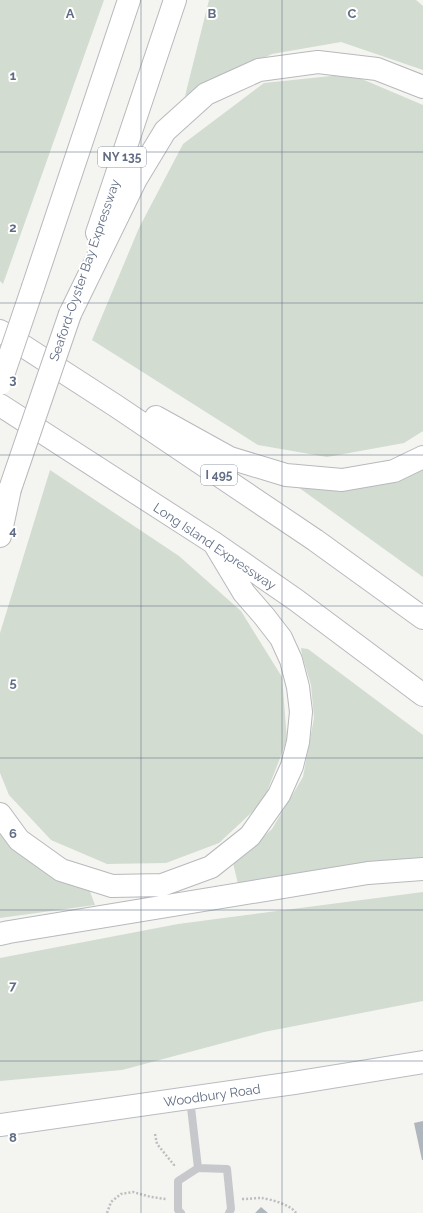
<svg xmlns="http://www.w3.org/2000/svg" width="423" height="1213" font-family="Raleway,sans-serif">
  <rect width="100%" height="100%" fill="#f4f5f0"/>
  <path fill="#d3dcd1" d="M0,0h104l-101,284 -3,-3z
    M209,0h207l7,6v64l-82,-28 -69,12 -87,42z
    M350,74l73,31v326l-19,12 -77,14 -69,-12 -166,-105 47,-112 44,-84 81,-61z
    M423,465v112l-125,-90z
    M50,470l129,86 62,55 41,66 5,63 -24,62 -44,41 -53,20 -59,1 -56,-24 -42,-45 -9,-22v-140z
    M301,648l7,1 115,86v124l-185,25 -5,-21 39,-34 31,-52 11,-59 -3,-33 -9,-30z
    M0,828l88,58 7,19 -95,13z
    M423,892v109l-159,31 -142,38 -122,11v-123l178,-34z"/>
  <path fill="#b0b6bd" d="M423,1121v39h-1l-8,-37z
    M261,1207l7,6h-13z"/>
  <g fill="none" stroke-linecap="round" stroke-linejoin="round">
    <defs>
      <path id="secondary" d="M0,1125l294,-42 129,-21"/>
      <path id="motorway" d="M97,233l78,-233
        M33,287l96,-287
        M70,314l66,-135 29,-48 41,-37 53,-24 59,-8 59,7 46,18
        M0,331l116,75 199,134 108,78
        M0,405l214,138 82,57 127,95
        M156,417l74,41 56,17 56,5 52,-9 29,-14
        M0,536l10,-47
        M0,814l19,26 42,30 51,16 50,-1 49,-18 39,-31 29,-41 13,-29 6,-24 3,-30 -3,-25 -7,-27 -10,-22 -17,-22 -20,-23 -30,-50
        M0,934l9,-2 359,-59 55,-4"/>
    </defs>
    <use href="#secondary" stroke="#b8bbc1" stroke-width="24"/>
    <use href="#motorway" stroke="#b8b9bd" stroke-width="24"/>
    <path stroke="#bdbec1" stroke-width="2.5" stroke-dasharray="2 2" stroke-linecap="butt" d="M155,1134l2,10 17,21 -1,2
      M242,1199c7,0 13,-1 19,-1 10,1 30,7 35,15
      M107,1213l4,-11 10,-8 12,-2 18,5 15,2"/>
    <path stroke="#c6c8cc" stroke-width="8" d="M190,1099l8,69 29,1 4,40 -2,4
      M181,1213l-3,-3v-29l20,-13"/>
    <use href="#secondary" stroke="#fff" stroke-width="22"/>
    <use href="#motorway" stroke="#fff" stroke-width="22"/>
    <defs>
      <path id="motorway-bridge" d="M0,384l33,-97
        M10,489l60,-175"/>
    </defs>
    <use href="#motorway-bridge" stroke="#b8b9bd" stroke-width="24" stroke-linecap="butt"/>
    <use href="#motorway-bridge" stroke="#fff" stroke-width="22"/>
  </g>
  <path fill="none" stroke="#616d84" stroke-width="1" stroke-opacity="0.55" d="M141,0v1213M282,0v1213M0,152h423M0,303h423M0,455h423M0,606h423M0,758h423M0,910h423M0,1061h423"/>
  <g text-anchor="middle" stroke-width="4" stroke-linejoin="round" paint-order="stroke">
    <g fill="#fff" stroke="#9099a9" stroke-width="1">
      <rect x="98" y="147" width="48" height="20" rx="3"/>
      <rect x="201" y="465" width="36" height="20" rx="3"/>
    </g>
    <g font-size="12" font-weight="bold" fill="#616d84">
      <text x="122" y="161">NY 135</text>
      <text x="219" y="479">I 495</text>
    </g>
    <g font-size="13" fill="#616d84" stroke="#fff">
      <text transform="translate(84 270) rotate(-71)" y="5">Seaford-Oyster Bay Expressway</text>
      <text transform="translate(215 546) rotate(34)" y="5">Long Island Expressway</text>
      <text transform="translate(212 1095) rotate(-8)" y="5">Woodbury Road</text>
    </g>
  </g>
  <g font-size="13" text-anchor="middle" font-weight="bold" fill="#616d84" stroke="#fff" stroke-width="4" stroke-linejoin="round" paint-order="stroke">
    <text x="70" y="18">A</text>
    <text x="212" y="18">B</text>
    <text x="352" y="18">C</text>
    <text x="13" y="80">1</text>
    <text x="13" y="232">2</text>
    <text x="13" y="384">3</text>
    <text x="13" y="535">4</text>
    <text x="13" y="687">5</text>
    <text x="13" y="838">6</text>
    <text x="13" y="990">7</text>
    <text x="13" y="1142">8</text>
  </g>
</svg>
